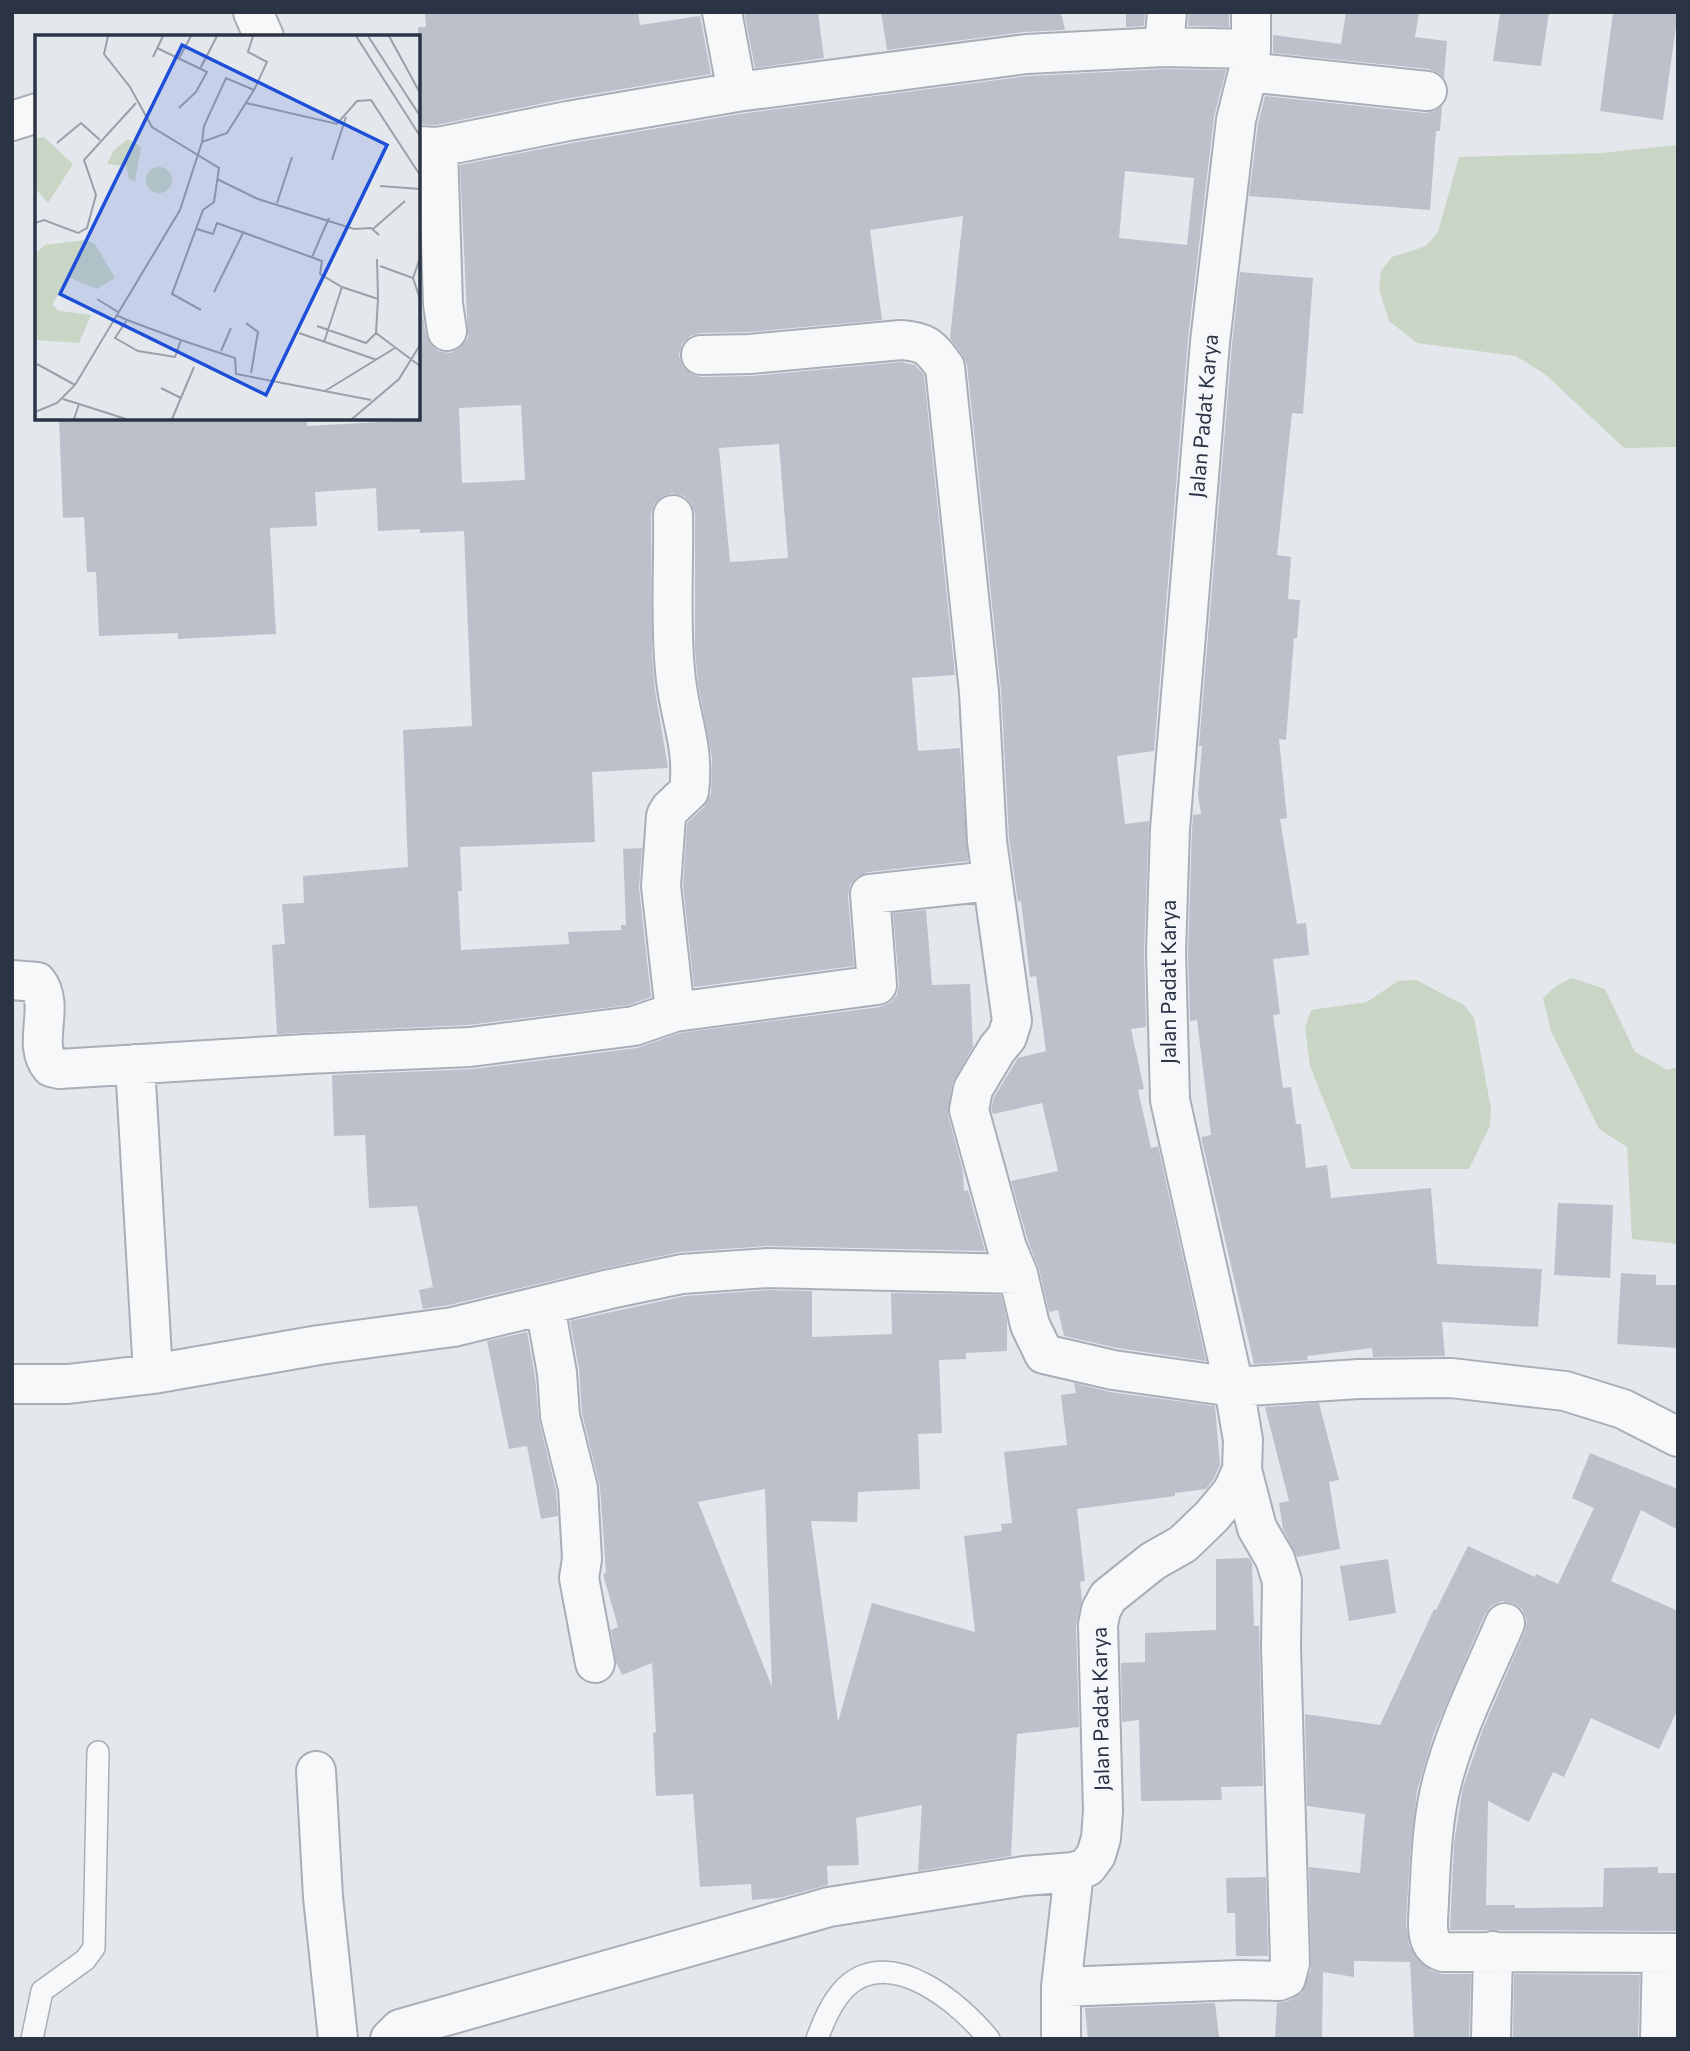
<svg xmlns="http://www.w3.org/2000/svg" width="1690" height="2051" font-family="Commissioner,sans-serif">
  <rect width="100%" height="100%" fill="#e4e7ec"/>
  <path fill="#c9d6c5" d="M1678,145v302l-54,1 -78,-73 -30,-19 -99,-13 -28,-22 -10,-32 2,-18 11,-14 34,-11 12,-14 21,-75 142,-4z
    M1572,978l33,11 30,63 33,18 10,-3v177l-46,-5 -5,-92 -28,-18 -48,-98 -8,-33 13,-12z
    M1416,980l48,25 10,13 17,90 -1,18 -21,43h-118l-41,-103 -5,-38 6,-18 56,-8 31,-21z"/>
  <path fill="#bbc0ca" fill-rule="evenodd" d="M425,12h213l2,13 60,-9 11,58 -147,25 -128,26 -18,-1v-97h8z
    M744,12h74l6,46 -69,10z
    M881,12h180l4,18 -42,2 -136,18z
    M1126,12h19l-1,14 -18,1z
    M1189,12h40v15l-41,-1z
    M1346,12h73l-4,25 32,4 -3,37 -5,-5 -10,-4 -156,-16v-18l68,9z
    M1500,12h49l-8,54 -48,-5z
    M1613,12h65l-15,108 -63,-9z
    M1164,69l62,1 -12,47 -26,222 -34,412 -37,5 8,68 24,-3 -5,130 2,76 -15,2 13,60 -6,1 13,58 7,-2 48,215 -89,-13 -53,-12 -6,-26 -9,2 -10,-43 -11,-28 -17,-60 47,-10 -16,-68 -49,11 -2,-5 3,-12 24,-39 28,-7 -10,-75 -6,1 -9,-76 -3,1 -9,-63 -8,-149 -34,-325 -5,-11 -12,-16 13,-122 -93,14 12,90 -133,12 -49,1 -10,3 -8,8 -3,11 4,12 8,7 10,3 51,-1 149,-14 14,3 9,10 31,300 -43,3 6,73 42,-3 8,113 -100,11 -11,5 -7,8 -2,11 6,70 -160,21 -11,-101 4,-63 17,-16 7,-13 1,-36 -14,-75 -3,-34v-135l-4,-11 -7,-7 -12,-3 -9,3 -9,8 -3,11 1,137 3,38 13,78 -76,4 3,70 -135,5 2,44h-4l3,59 108,-6 -1,-12 53,-2v-5h5l-3,-76 19,-1 -3,40 12,109 -22,8 -161,20 -191,9 -5,-89 13,-1 -3,-40 22,-1 -1,-27 105,-9 -5,-137 69,-4 -8,-195 -44,2v-4l-42,2 -2,-43 -61,4 2,34 -47,2 6,106 -98,5v-6l-79,3 -3,-64h-9l-3,-55 -21,1 -4,-100h248v8l111,-6v-206l3,91 5,30 4,9 8,7 12,2 10,-5 8,-10 -8,-173 112,-22 168,-29 288,-38zM1125,171l69,7 -7,67 -68,-7zM521,405l4,75 -63,3 -3,-75zM779,444l9,114 -58,4 -11,-114z
    M1265,96l160,17 10,-2 7,-5 -2,25h-4l-6,79 -181,-14 9,-72z
    M1240,272l73,6 -10,136 -11,-1 -15,142 14,2 -3,42 12,1 -3,38h-3l-8,102 -7,-1 8,79 -7,1 17,105 9,-1 3,32 -36,4 7,55 -7,1 10,73 8,-1 5,37h5l5,44 21,-3 4,33 100,-10 6,76 105,5 -4,58 -96,-5 3,34 -72,1 -1,-9 -65,8 1,4 -54,4 -53,-227 10,-2 -14,-115 -7,1 -2,-69 4,-122 1,-15 8,-1 -3,-19 4,-49h-3l33,-402z
    M926,910l6,75 38,-1 3,63 -21,37 -4,31 15,56 1,20 4,-1 17,61 -217,-5 -88,6 -74,16 -157,37 -26,4 -4,-19 14,-3 -16,-81 -48,2 -4,-73 -31,1 -2,-61 141,-6 164,-21 43,-15 200,-26 11,-5 6,-7 2,-11 -6,-71z
    M1558,1203l55,2 -3,73 -56,-3z
    M1621,1273l35,2v10h22v63l-61,-4z
    M768,1290l44,1v46l80,-3 -1,-41 110,2 6,26v30l-41,2v6l-27,1 3,73 -24,1 2,55 -62,3 -1,30 -46,-1 27,201 34,-119 103,29 -11,-96 38,-5 -1,-7 11,-1 -8,-71 63,-7 -6,-50 15,-2 -2,-10 36,9 105,14 5,59 -7,15 -7,9 -31,4v3l-98,13 8,72 -5,1 2,18 -6,26 3,101 -62,7 -6,122 -93,15 4,-66 -66,13 3,47 -32,1 1,19 -49,13 -27,2 -1,-16 -51,3 -7,-93 -37,2 -3,-63 3,-1 -4,-69 -30,12 -6,-13 -5,-32 7,-3 -15,-53 3,-1 -6,-86 -18,-74 -3,-44 -9,-48 115,-25zM765,1489l7,198 -74,-185z
    M527,1332l8,44 4,45 17,70 2,25 -17,3 -14,-73 -18,3 -22,-108z
    M1319,1403l20,77 -10,2 11,67 -43,8 -14,-28 -4,-26 10,-2 -24,-94z
    M1590,1453l88,36v41l-37,-20 -30,71 67,30v98l-19,40 -68,-31 -27,59 -11,-5 -24,50 -41,-21 -2,104h29v3l88,-1 1,-39 54,-1v6h20v58l-228,-1 4,-87 9,-56 20,-58 42,-98 2,-11 -5,-11 -9,-6 -11,-2 -11,5 -6,8 -51,119 -17,58 -7,63 -4,69 3,22 11,17 12,9 11,3h28l-2,65h-55l-4,-77 -56,-1v16l-31,-5 -1,67h-47l2,-36 11,-2 14,-8 9,-24 -2,-102 51,6 5,-59 -58,-8 -2,-92 75,11 54,-116 2,1 32,-64 67,31 1,-3 22,10 36,-76 -22,-10z
    M1249,1558l3,5 2,63h5l4,160 -42,1 1,13 -81,1 -2,-81 -17,2 -1,-59 24,-1v-29l71,-3v-71z
    M1388,1559l8,54 -47,8 -9,-55z
    M1266,1877l2,79h-32l-1,-43h-8l-1,-35z
    M1514,1974l126,1 -2,64h-125z
    M1215,2003l4,34 -131,2 -3,-31z"/>
  <g fill="none" stroke-linecap="round" stroke-linejoin="round">
    <defs>
      <path id="lane" d="M32,2039l10,-48 43,-31 9,-12 4,-196
        M817,2039c7,-19 15,-38 29,-52 45,-42 114,16 143,52"/>
      <path id="street" d="M253,12l11,25
        M1167,12l-3,35 87,2
        M1248,72l179,19
        M737,92l289,-38 138,-7
        M12,121l25,-8
        M418,146l20,1 130,-26 169,-29 -15,-80
        M438,147l5,157 4,27
        M701,355l49,-1 151,-14c26,2 29,7 44,27l34,325 8,149 25,180 -5,16 -10,12 -24,40 -4,21 38,138 11,26 12,51 14,29 69,16 121,17 125,-8 92,-1 114,13 58,18 55,28
        M673,515c1,51 -3,104 2,155 3,45 20,74 14,121l-19,18 -4,7 -5,70 14,126
        M12,980l25,2c19,24 -6,62 14,85l8,2 247,-15 164,-7 164,-21 41,-14 202,-27 -7,-91 121,-13
        M135,1064l18,310
        M545,1306l12,67 3,43 18,72 4,71 -3,19 16,85
        M12,1384h56l85,-10 166,-29 134,-18 157,-38 72,-15 86,-6 250,6
        M1505,1623c-22,52 -49,104 -63,159 -10,38 -11,79 -13,118 0,18 -7,44 14,52l235,1
        M316,1771l7,126 15,142
        M1061,1987l178,-7 40,1 7,-3 4,-15 -9,-316 1,-66 -7,-22 -18,-31 -15,-58
        M390,2039l10,-10 429,-122 195,-31 50,-4 13,-5 9,-12 5,-17 2,-27 -5,-186 3,-15 7,-13 45,-36 30,-17 29,-28 20,-24 10,-22 1,-30 -9,-53 -64,-287 -4,-148 4,-123 40,-487 26,-222 12,-48 3,-23v-37
        M1061,2039v-52l13,-115
        M1491,2039l2,-88
        M1660,2039l2,-86"/>
    </defs>
    <use href="#lane" stroke="#a9aeb7" stroke-width="24"/>
    <use href="#street" stroke="#a9aeb7" stroke-width="42"/>
    <use href="#lane" stroke="#f7f8fa" stroke-width="21"/>
    <use href="#street" stroke="#f7f8fa" stroke-width="38"/>
  </g>
  <g text-anchor="middle" stroke-width="6" stroke-linejoin="round" paint-order="stroke">
    <g font-size="21" fill="#2b3445" stroke="#f4f6f9">
      <text transform="translate(1204 416) rotate(-85)" y="7">Jalan Padat Karya</text>
      <text transform="translate(1169 982) rotate(-90)" y="7">Jalan Padat Karya</text>
      <text transform="translate(1101 1709) rotate(-91)" y="7">Jalan Padat Karya</text>
    </g>
  </g>
  <g transform="translate(35 35)">
    <rect width="385" height="385" fill="#e4e7ec"/>
    <path d="M9,102l29,27 -25,39 -13,-15v-50zM93,104l13,8 -6,35 -6,-3 -3,-13 -19,-2 7,-14zM111 145a13 13 0 1 1 26 0a13 13 0 1 1-26 0ZM51,205l9,4 20,34 -18,11 -29,-12 -16,28 7,6 32,4 -12,28 -44,-3v-86l10,-9z" fill="#c9d6c5"/>
    <path fill="none" stroke="#9a9fa9" stroke-width="2" d="M73,1l-4,18 26,33 22,40 67,41 -5,34 -11,8 -31,84 29,16M321,1l64,100M333,1l52,80M354,1l31,57M122,13l50,24 -11,20 -17,16M118,22l10,-21M144,23l12,-22M165,34l17,-33M211,68l91,21 20,-23 14,-1 49,75M167,107l2,-16 22,-48 28,12M22,108l24,-20 19,17M297,125l14,-43M182,144l41,20 96,30 17,-1 8,7M345,151l40,3M242,168l15,-46M0,188l9,-3 34,13 9,-5 9,-33 -12,-35 52,-57M162,194l16,5 4,-11 105,38 -2,13 22,13 36,12 -2,34 44,33M338,194l32,-28M277,222l17,-39M342,224l1,40M345,231l33,12 7,21M378,243l7,-20M179,257l30,-61M62,264l21,13M81,280l11,5 -12,18 23,13 37,6 6,-17 54,18 1,16 135,26M92,285l54,20M211,288l12,9 -7,41M282,291l49,17 10,-10M264,298l78,27M289,307l18,-55M186,316l10,-23M2,329l38,21M126,353l20,10M290,356l70,-43M28,364l16,5 -5,15M44,369l47,15M0,377l22,-9 18,-18 105,-175 22,-68 25,-9 27,-43 13,-28 -19,-10 5,-16M137,384l22,-52M317,384l47,-40 21,-34"/>
    <path fill="#1d4ed8" fill-opacity="0.15" stroke="#1d4ed8" stroke-width="3.5" d="M147,10l205,100 -121,250 -206,-101z"/>
    <rect width="385" height="385" fill="none" stroke="#2b3445" stroke-width="3.5"/>
  </g>
  <rect width="1690" height="2051" fill="none" stroke="#2b3445" stroke-width="28"/>
</svg>
